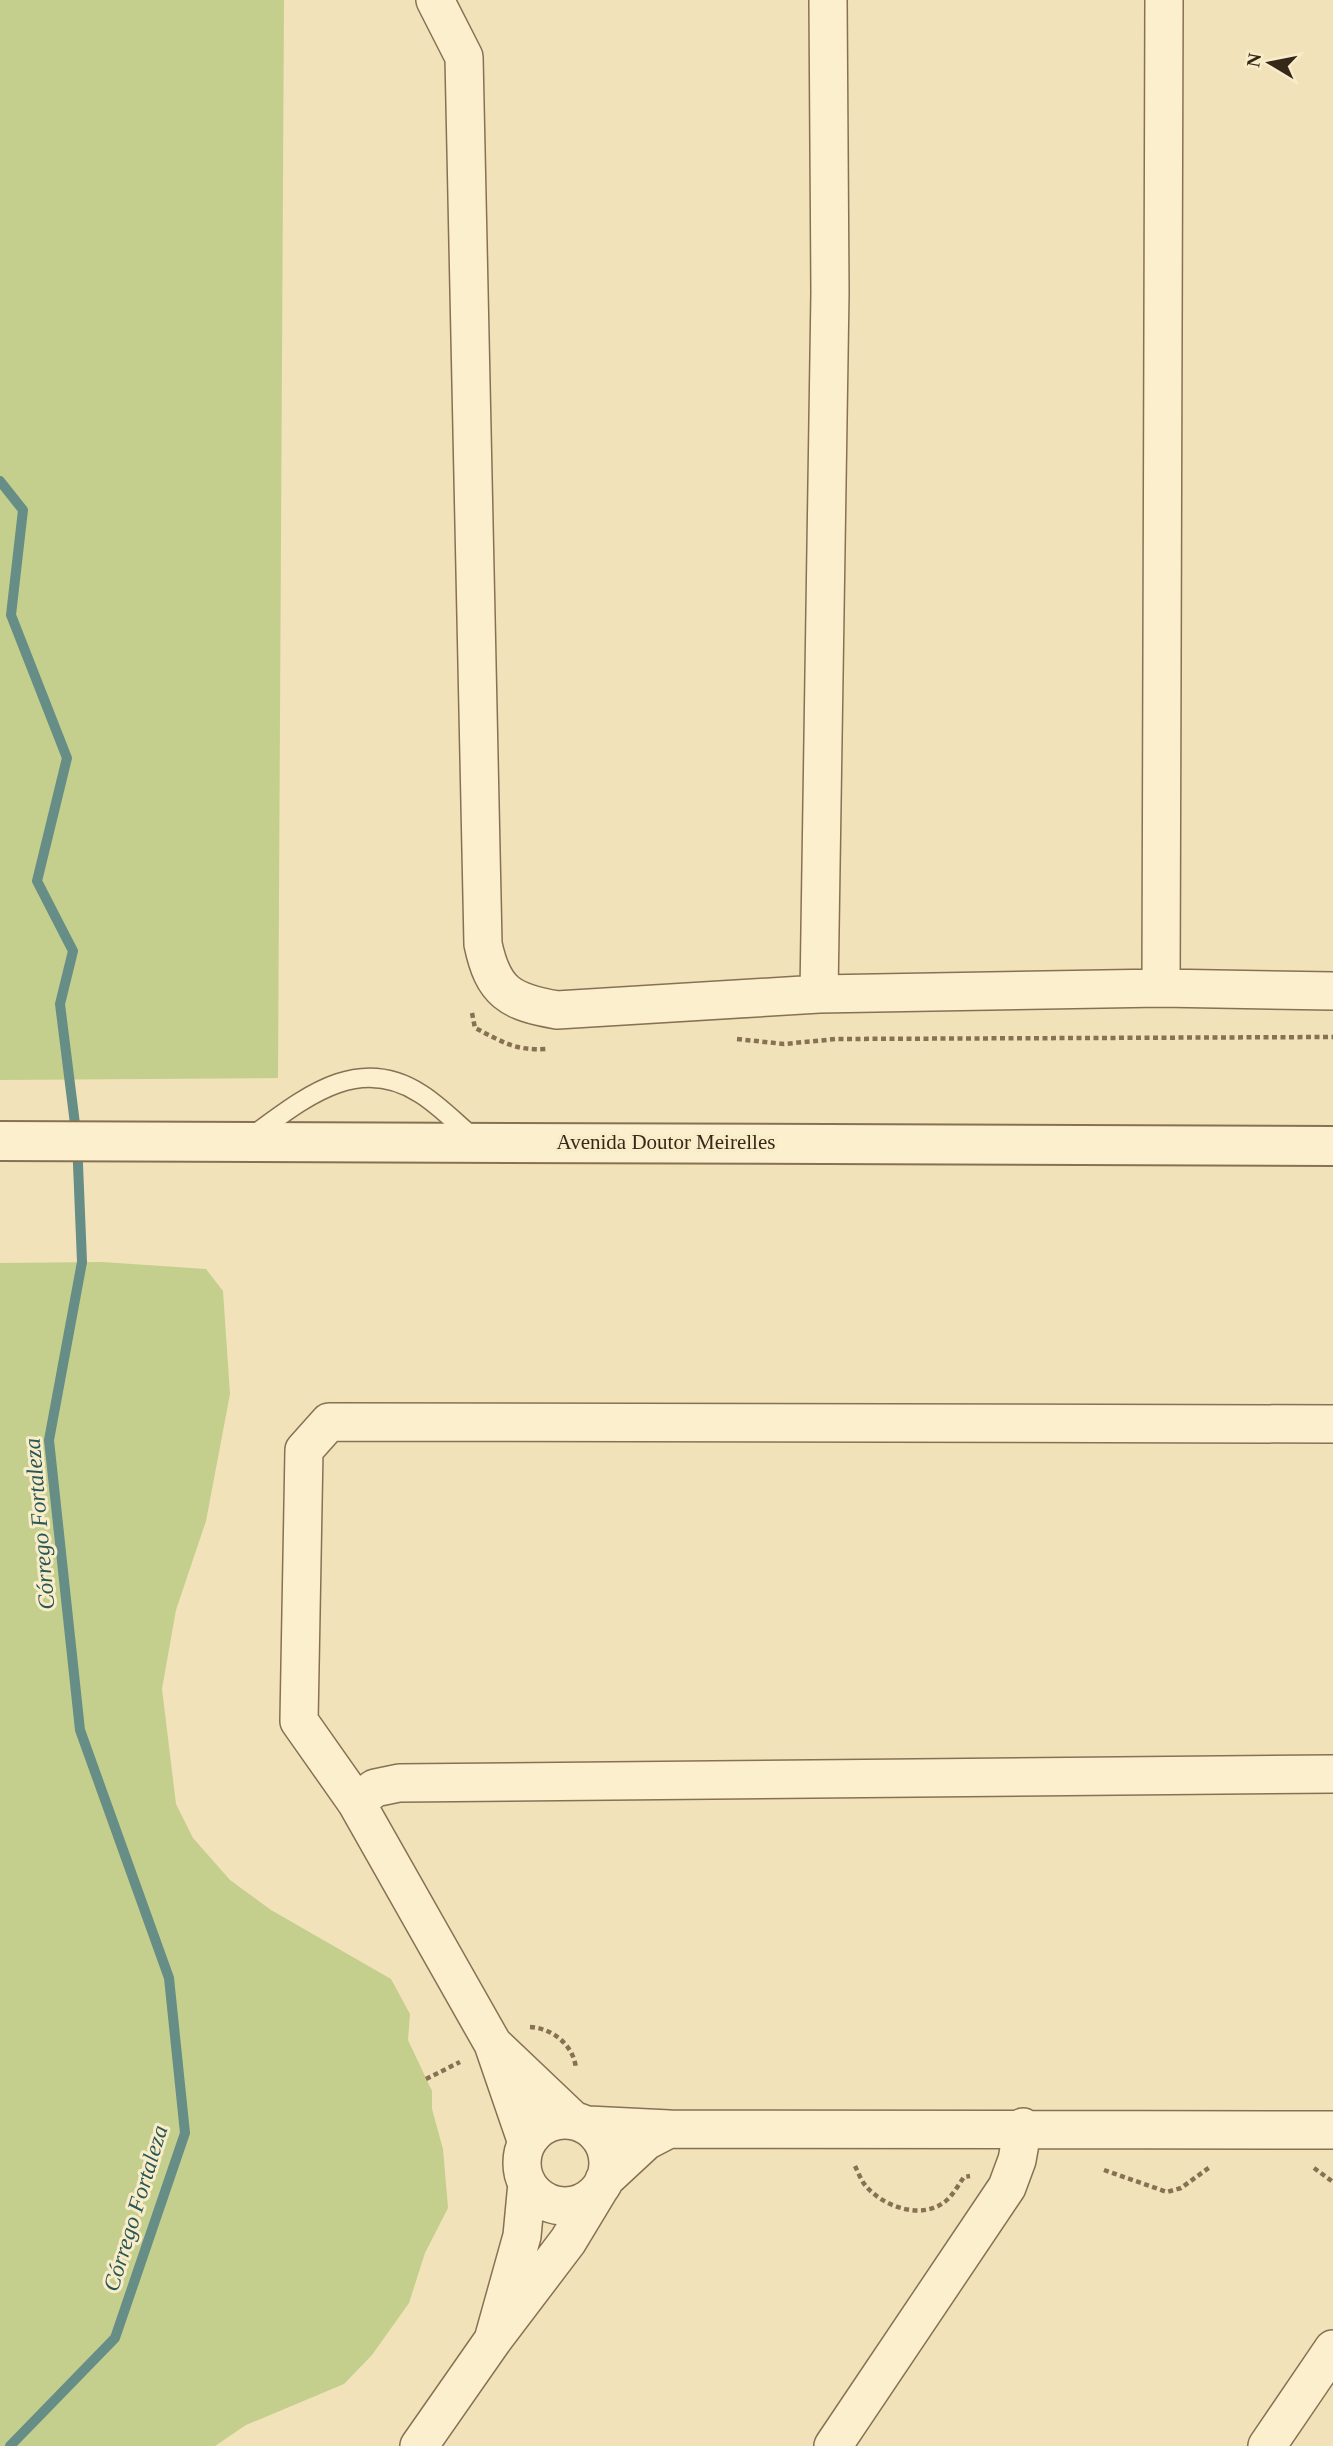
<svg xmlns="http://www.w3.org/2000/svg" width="1333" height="2446" font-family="Georgia,serif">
  <rect width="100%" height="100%" fill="#f1e2b9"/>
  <path fill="#c4cf8d" d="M0,0h284l-6,1078 -278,2z
    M102,1262l104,7 17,22 7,103 -24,127 -30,89 -14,79 14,115 17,34 37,42 41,30 120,69 19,35 -2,26 24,51v18l11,40 5,59 -23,45 -16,50 -37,52 -28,29 -98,41 -31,21h-215v-1183z"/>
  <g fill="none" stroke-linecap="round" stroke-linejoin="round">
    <path stroke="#668e86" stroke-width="10" d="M0,481l23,29 -12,105 56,143 -30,123 36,70 -13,53 17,136 5,122 -33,178 31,290 89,248 16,155 -70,205 -105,108"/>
    <defs>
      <path id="service" d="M252,1136c50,-36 105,-84 169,-42 19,12 36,30 54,45"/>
      <path id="minor" d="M435,0l29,57 19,887c10,48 27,58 74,66l262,-16 342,-6 172,3
        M1161,988l3,-988
        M819,994l11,-702 -2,-292
        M356,1802l19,-14 24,-5 934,-9
        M493,2044l-137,-242 -57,-81 5,-271 25,-28 1004,2
        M522 2163a43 43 0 1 1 86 0a43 43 0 1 1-86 0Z
        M588,2125l81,4 -23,12 -42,39
        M669,2129l664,1
        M527,2143l-34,-99 81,77
        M527,2183l-5,53 -29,104 75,-99 32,-53
        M419,2446l74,-106
        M833,2446l174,-259 10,-27 6,-33
        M1267,2446l66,-97"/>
      <path id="tertiary" d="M0,1141l1333,5"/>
    </defs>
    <use href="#service" stroke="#887153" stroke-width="21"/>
    <use href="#minor" stroke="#887153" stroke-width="40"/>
    <use href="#tertiary" stroke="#887153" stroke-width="42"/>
    <path stroke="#887153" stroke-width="4.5" stroke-dasharray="5 3.5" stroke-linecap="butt" d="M472,1013l3,15c28,14 40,23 72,21
      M737,1039l47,5 52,-5 497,-2
      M530,2027c22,1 44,18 46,42
      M426,2079l34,-17
      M855,2166c3,6 6,14 10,19 18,22 59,37 83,14 6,-6 11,-15 16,-22l6,-1
      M1314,2168l19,14
      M1104,2170l63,22 14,-4 29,-21"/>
    <use href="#service" stroke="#fbefcd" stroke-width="18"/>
    <use href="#minor" stroke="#fbefcd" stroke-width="37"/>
    <use href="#tertiary" stroke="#fbefcd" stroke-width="38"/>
  </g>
  <g text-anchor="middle" stroke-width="6" stroke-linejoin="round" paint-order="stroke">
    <g font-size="21" fill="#362819" stroke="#f8ecc9">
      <text x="666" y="1149">Avenida Doutor Meirelles</text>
    </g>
    <g font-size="23" font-style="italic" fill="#275756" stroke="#f8ecc9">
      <text transform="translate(39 1524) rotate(-95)" y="8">Córrego Fortaleza</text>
      <text transform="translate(135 2208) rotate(-73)" y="8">Córrego Fortaleza</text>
    </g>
  </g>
  <g transform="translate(1270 63) rotate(280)" stroke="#f8ecc9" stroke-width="5" paint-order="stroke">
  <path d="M0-5L12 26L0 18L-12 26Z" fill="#362819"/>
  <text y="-10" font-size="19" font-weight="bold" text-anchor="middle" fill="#362819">N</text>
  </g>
</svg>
